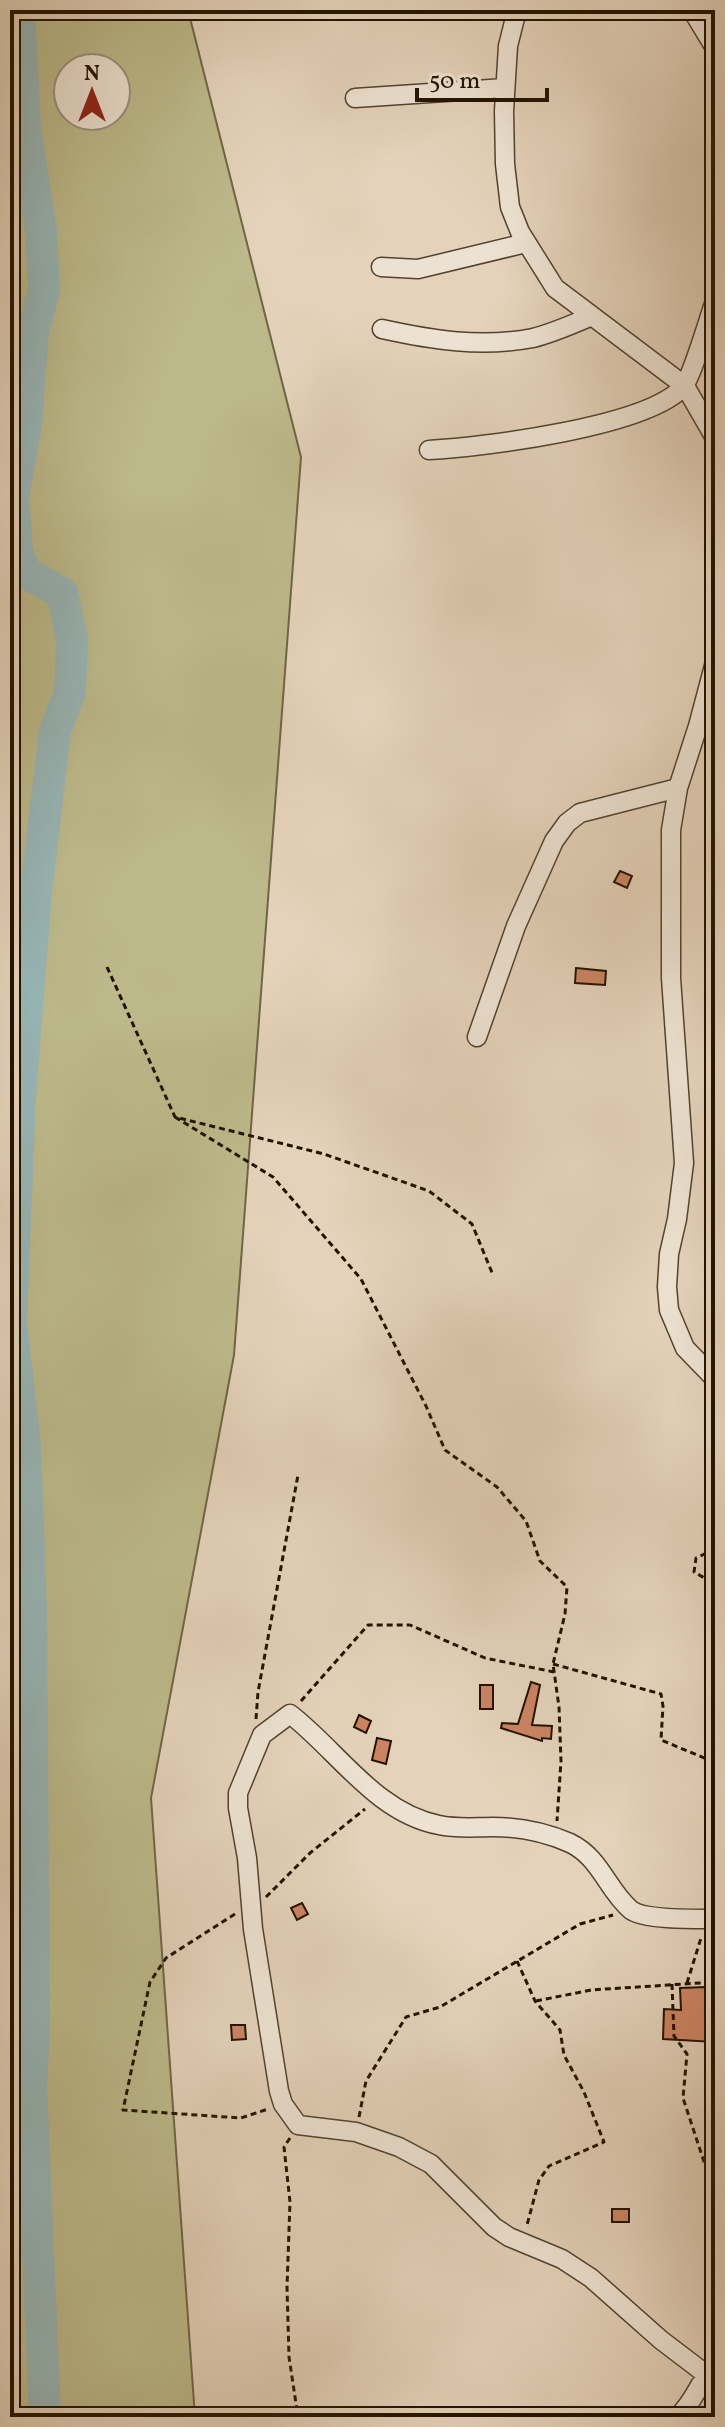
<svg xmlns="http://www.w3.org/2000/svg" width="725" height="2427" font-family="Vollkorn,serif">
  <rect width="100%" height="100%" fill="#e4d2ba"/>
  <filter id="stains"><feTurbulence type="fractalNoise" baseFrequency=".0025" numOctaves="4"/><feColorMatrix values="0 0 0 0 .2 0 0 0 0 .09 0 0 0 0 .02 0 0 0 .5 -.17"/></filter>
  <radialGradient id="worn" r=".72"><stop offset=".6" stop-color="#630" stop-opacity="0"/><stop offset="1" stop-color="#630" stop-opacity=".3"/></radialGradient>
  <path fill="#bcb98a" stroke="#6f6645" stroke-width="2" fill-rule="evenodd" d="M10,10h178l113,447 -67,898 -83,443 44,619h-185zM68,68h48v48h-48z"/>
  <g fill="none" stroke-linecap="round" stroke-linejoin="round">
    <path stroke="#97b6b7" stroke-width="32" d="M19,10l6,117 16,106 3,57 -11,41 -7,94 -13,71 4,56 9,21 36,20 10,46 -2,52 -15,40 -19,160 -16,205 -9,226 14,124 6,163 3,415 -3,63 14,330"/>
  </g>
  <path fill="#cc8462" stroke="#221300" stroke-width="2" d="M620,871l12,5 -5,12 -13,-6z
    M576,968l30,3 -1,14 -30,-2z
    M531,1682l9,3 -8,40 20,1 -1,13 -9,-1v3l-41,-13 1,-5 16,1z
    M480,1685h13v24h-13z
    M359,1715l12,6 -5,12 -12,-6z
    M377,1738l14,3 -5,23 -14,-4z
    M302,1903l6,11 -11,6 -6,-12z
    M705,1987v6l10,-1v50l-52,-3 1,-30 17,1 -1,-22z
    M231,2025h14l1,14 -14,1z
    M612,2209h17v13h-17z"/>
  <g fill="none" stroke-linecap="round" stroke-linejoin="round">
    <defs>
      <path id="minor" d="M517,10l-9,36 -4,65 1,53 5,43 10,25 35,56 130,98 30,52
        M692,10l23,38
        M355,98l150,-10
        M381,267l37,2 108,-26
        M382,329c50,11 99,19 151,9 20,-5 40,-14 59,-22
        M429,450c54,-3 218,-23 254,-63 9,-10 26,-70 32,-86
        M715,662l-17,64 -20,62 -7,42v148l13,185 -7,56 -8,35 -2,33 2,23 16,38 30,31
        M477,1037l39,-111 38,-85 13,-18 13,-10 98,-25
        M715,1919c-18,0 -71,1 -84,-9 -24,-20 -30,-52 -61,-67 -23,-10 -51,-16 -77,-16 -18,0 -36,2 -54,-2 -63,-12 -101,-74 -149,-111l-28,21 -24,58v15l9,50 6,71 26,162 4,13 15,21 58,7 43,15 32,17 63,63 15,10 53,22 29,19 70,62 46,35 8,3
        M677,2417c13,-10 20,-29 30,-42"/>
    </defs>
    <use href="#minor" stroke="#52432e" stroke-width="21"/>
    <path stroke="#221300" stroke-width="3" stroke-dasharray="6 4" stroke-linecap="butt" d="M10,792l8,7
      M107,967l68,150 149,37 105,37 43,33 21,51
      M175,1117l98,60 88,102 65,127 19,44 52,37 29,34 14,40 27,26 -2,27 -12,50 6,43 2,54 -4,60
      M715,1549l-19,9 -2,14 21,12
      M553,1664l108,30 2,12 -2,34 53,22
      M301,1701l67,-76h42l75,33 69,14
      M256,1719l2,-27 40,-217
      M715,1742l-2,37 2,50
      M266,1897l44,-44 55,-44
      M235,1914l-69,44 -16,24 -27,128 118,8 27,-9
      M517,1961l18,40 25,29 4,25 20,37 20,50 -55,24 -10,14 -12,45
      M687,1983l14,-45
      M672,1984l2,52 13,18 -4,44 32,97
      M536,2001l55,-11 124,-8
      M359,2117l7,-36 40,-64 34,-10 140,-83 33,-9
      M290,2138l-6,9 6,55 -3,85 2,70 9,60"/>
    <use href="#minor" stroke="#ede2d2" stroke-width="18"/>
  </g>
  <rect width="725" height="2427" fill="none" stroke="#e4d2ba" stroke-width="40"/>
  <rect x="12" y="12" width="701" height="2403" fill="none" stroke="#221300" stroke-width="4"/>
  <rect x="20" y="20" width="685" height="2387" fill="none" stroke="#221300" stroke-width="2"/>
  <g transform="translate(92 92)"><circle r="38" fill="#ede2d2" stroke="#9c8f7e" stroke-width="2"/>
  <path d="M0-6L14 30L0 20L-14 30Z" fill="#8f2418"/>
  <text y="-12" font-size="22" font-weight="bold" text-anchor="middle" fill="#221300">N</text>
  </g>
  <path d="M417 88v12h130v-12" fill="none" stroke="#221300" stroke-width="4"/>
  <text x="429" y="88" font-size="24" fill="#221300" stroke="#ede2d2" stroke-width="6" paint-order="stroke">50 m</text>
  <rect width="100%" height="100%" filter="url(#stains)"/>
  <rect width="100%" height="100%" fill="url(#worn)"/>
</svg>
